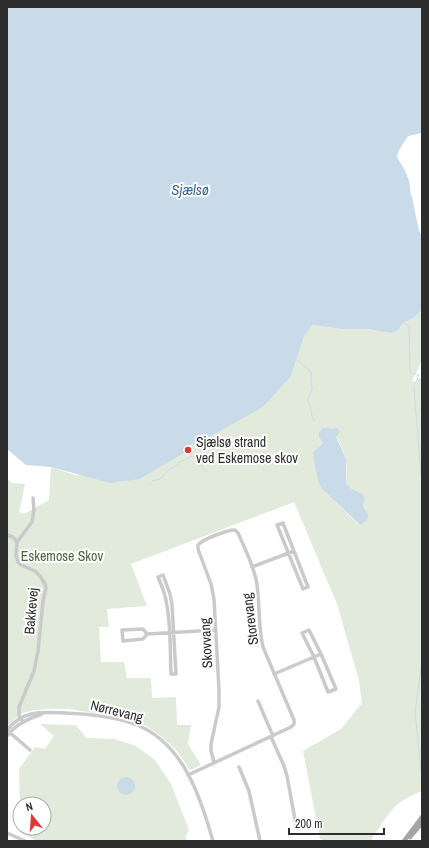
<svg xmlns="http://www.w3.org/2000/svg" width="429" height="848" font-family="'Archivo Narrow',sans-serif">
  <rect width="100%" height="100%" fill="#fff"/>
  <path fill="#e2eadc" fill-rule="evenodd" d="M422,309v51l-10,21 6,1v-3l4,-1v413c-8,3 -16,7 -23,12 -8,6 -23,28 -28,38h-44l-7,-2 -17,-88 38,-22 21,-26 -3,-22 -22,-77 -43,-102 -163,62 16,42 -40,3 2,18h-10l2,35h23l3,16h24l1,20 24,-1 1,28h14l-3,19 13,21 -11,5 -13,-19 -15,-14 -16,-11 -20,-8 -58,-9h-20l-13,1 -13,3 -15,13v-248l5,5 13,1 -6,28 5,2 25,-14 2,-33 24,8 65,4 44,-26 2,1h2l4,-3 -3,-5 1,-1 7,-1 94,-68 13,-39 9,-12 29,4h25l24,4 7,-3 5,-7 10,-5 7,-6zM328,427c7,5 17,26 18,34 1,8 0,16 0,23l6,5 7,3 6,7 -2,6 3,5 -7,15 -38,-37 -8,-36 8,-7 2,-3 -4,-4v-6l3,-4z
    M40,724l36,1 10,13 29,1 21,7 19,14 16,24 18,46 -3,6 1,5h-150l-16,-8v-5h23v-24h-24l-1,-35 16,-22 10,2 9,-13z"/>
  <path fill="#c9dae9" d="M7,7h415v126l-14,3 -9,14 -2,7c4,7 9,14 11,21 3,7 1,13 4,19l7,34 3,5v73l-2,3 -7,6 -10,5 -5,7 -7,3 -24,-4h-25l-29,-4 -9,12 -13,39 -28,31 -52,29 -14,8 -7,1 -6,8 -3,2 -41,24 -30,4 -59,-16 -25,-2 -19,-16z
    M328,427l3,2 6,-1 3,3 -4,6 10,22v25c2,2 4,3 6,5 5,3 11,3 13,10l-2,6 5,10 -1,5 -7,5 -39,-37 -3,-8 -4,-19 -1,-9 8,-7 2,-3 -4,-4v-6l3,-4z
    M117 786a9 9 0 1 1 18 0a9 9 0 1 1-18 0Z"/>
  <g fill="none" stroke-linecap="round" stroke-linejoin="round">
    <path stroke="#c9dae9" stroke-width="1" d="M403,323c5,0 5,4 6,8l1,39 1,3 5,1
      M297,360l12,10 2,3 1,16 -4,11 3,10 1,6 2,5
      M417,380h5
      M415,384l4,-9h-2
      M414,386v2l8,98
      M194,456l12,16
      M153,481l9,-3 6,-8 7,-3 4,-5 10,-4 3,-3
      M150,484l1,-1
      M422,661l-7,51 7,68"/>
    <path stroke="#cacaca" stroke-width="3.5" d="M283,523l25,64 -5,2 -26,-64z
      M7,535l6,2 4,5
      M252,567l42,-16
      M163,575l7,19 2,11 4,69h-5c-1,-22 0,-46 -4,-68 -1,-10 -5,-20 -9,-29z
      M309,630l12,24 15,35 -8,3 -14,-35 -12,-24z
      M147,634l-4,5 -20,2 -1,-11 21,-1 4,5 69,-4
      M274,674l47,-20
      M258,701l15,35
      M23,722l-4,-7v-8l15,-36 4,-20 5,-50 3,-13 -1,-4 -5,-8 -5,-5 -14,-6 -3,-3 -2,-6 1,-14 15,-20 2,-12 -1,-12
      M7,730c16,-20 34,-18 58,-17 24,1 50,3 72,12 47,19 63,72 76,116
      M8,731l22,19
      M7,736c9,-12 21,-17 35,-22
      M271,737l13,29 3,10 9,49
      M239,767l10,24 11,50
      M188,775l103,-48 3,-3v-4l-31,-73c-5,-21 -3,-41 -6,-62 -2,-17 -12,-36 -19,-52l-3,-3c-8,0 -32,9 -37,15v4l13,35 3,15 5,91v17l-8,37v7l3,11
      M7,833l18,8"/>
    <path stroke="#a5a5a5" stroke-width="4.5" d="M410,837l12,-14
      M404,841l18,-24"/>
  </g>
  <circle fill="#db3a39" stroke="#fff" stroke-width="1.5" cx="188" cy="450" r="4"/>
  <g text-anchor="middle" stroke-width="4" stroke-linejoin="round" paint-order="stroke">
    <g font-size="14" fill="#2d2d2d" stroke="#fff" text-anchor="start">
      <text x="196" y="447">Sjælsø strand<tspan x="196" dy="16">ved Eskemose skov</tspan></text>
    </g>
    <g font-size="14" fill="#4d663e" stroke="#fff">
      <text x="62" y="561">Eskemose Skov</text>
    </g>
    <g font-size="14" fill="#2d2d2d" stroke="#fff">
      <text transform="translate(31 611) rotate(-85)" y="5">Bakkevej</text>
      <text transform="translate(250 619) rotate(-97)" y="5">Storevang</text>
      <text transform="translate(206 643) rotate(-93)" y="5">Skovvang</text>
      <text transform="translate(117 711) rotate(14)" y="5">Nørrevang</text>
    </g>
    <g font-size="15" font-style="italic" fill="#40688b" stroke="#fff">
      <text x="190" y="195">Sjælsø</text>
    </g>
  </g>
  <rect width="429" height="848" fill="none" stroke="#2d2d2d" stroke-width="16"/>
  <g transform="translate(32 816) rotate(343)"><circle r="19" fill="#ffffff" stroke="#ababab"/>
  <path d="M0-3L7 15L0 10L-7 15Z" fill="#db3a39"/>
  <text y="-6" font-size="11" font-weight="bold" text-anchor="middle" fill="#2d2d2d">N</text>
  </g>
  <path d="M289 828v6h95v-6" fill="none" stroke="#2d2d2d" stroke-width="2"/>
  <text x="295" y="828" font-size="12" fill="#2d2d2d" stroke="#ffffff" stroke-width="3" paint-order="stroke">200 m</text>
</svg>
